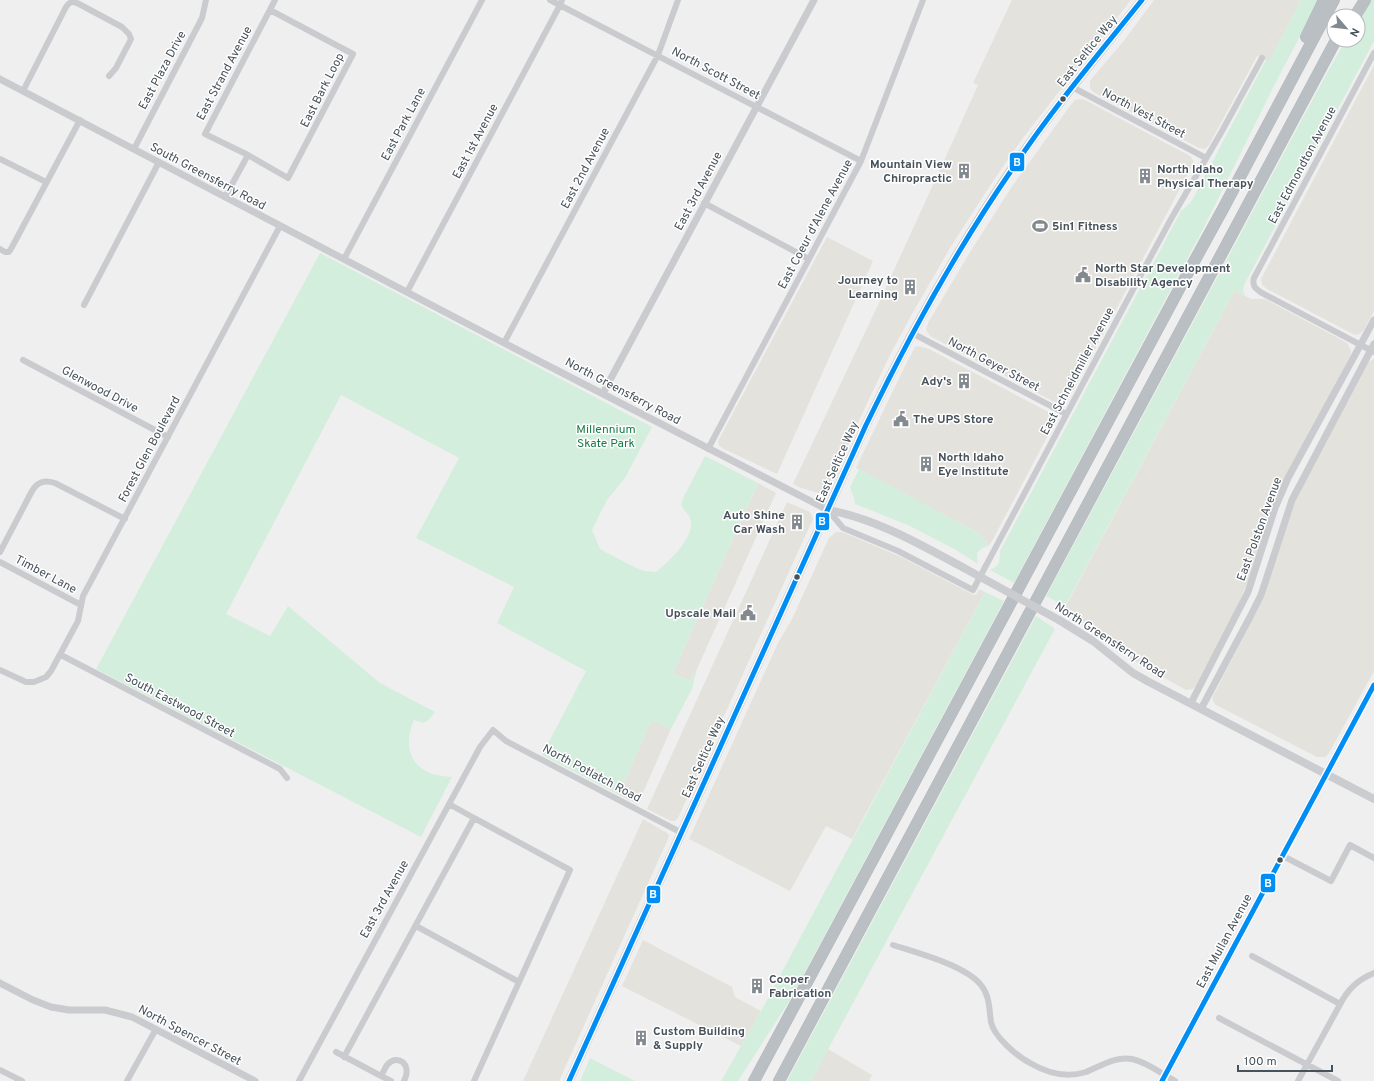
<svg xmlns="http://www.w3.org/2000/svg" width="1374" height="1081" font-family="Overpass,sans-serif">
  <rect width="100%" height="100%" fill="#f0efef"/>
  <path fill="#e4e2dd" d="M1012,0h119l-109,139 -29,42 -43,67 -38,66 -22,41 -21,44 -42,91 -6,4 -22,-7 -6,-3 85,-179 75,-164 25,-56 -5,-2z
    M1154,0h147l-32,62 -12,-6 -48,89 -4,4 -6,-1 -106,-56 -3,-4v-7l4,-5 28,-33z
    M1374,65v246l-10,19 -6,5 -5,-1 -86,-45 -5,-4 -1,-6z
    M1080,99l5,1 105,56 3,4v4l-126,238 -6,2h-3l-128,-68 -4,-6 2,-7 39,-66 44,-69 56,-78 8,-10z
    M827,237l46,24 -96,213 -55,-26 -3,-3 -1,-4z
    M1235,290l16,9h14l77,41 5,3 4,8 -1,5 -71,133 -9,20 -19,65 -18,42 -37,70 -3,3 -7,1 -59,-33 -55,-44 -8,-4z
    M918,346l11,3 123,65 2,3v7l-63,119 -3,3 -7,-11 -8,-5 -117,-62 47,-98 12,-23z
    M1374,359v312l-45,82 -4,4h-8l-101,-52 -2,-2 -2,-5 46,-89 37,-107 5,-11 68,-129z
    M758,483l18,10 -79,176 -7,12 -17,-8z
    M787,502l23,10 3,7 -2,4 -133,295 -3,3h-4l-24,-12z
    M836,532h6l57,24 75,39 3,-1 2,-5 6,3 -133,247 -26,-13 -36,65 -101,-52 89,-196 14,-24 37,-81z
    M654,721l17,8 -33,75 -19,-9 31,-72z
    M643,819l24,14 2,2 -1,4 -109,242h-36z
    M643,940l89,47 3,10 26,14 -20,35 -119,-60z
    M828,1049l44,26 -3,6h-58z"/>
  <path fill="#d4eedd" d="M1301,0h18l-42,80 -74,149 -189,354 -24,-13c11,-5 9,-8 10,-19l181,-340 10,-9 75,-142 3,1z
    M1371,0h3v41l-130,244 -1,6 2,4 -10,-5 -170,316 -19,-10 282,-525 18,-31h12v-19z
    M320,253l332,174 -27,51 -18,22 -15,30 8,19 36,19 9,3 11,1c12,-10 41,-36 34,-54 -2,-4 -7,-9 -9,-13l3,-9 21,-40 53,27 -85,190 17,8 7,-12 -5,20 -21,40 -17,-8 -4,2 -31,72 -77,-40 44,-84 -89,-48 17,-36 -98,-49 43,-80 -118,-63 -115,219 44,22 18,-30 92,77 55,29c-8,10 -8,13 -21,8 -8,17 -8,39 10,50 8,5 19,6 28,7l-31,60 -325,-168z
    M859,469l114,61 8,5 7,11 -6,2 -5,5 1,11 -22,-14 -46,-24 -55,-22 -1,-6 -4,-11z
    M985,592l19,9 -214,399 -52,81h-17l40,-70z
    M1036,616l19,13 -244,452h-24z
    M590,1058l45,23h-55z"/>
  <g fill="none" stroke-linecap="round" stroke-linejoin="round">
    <defs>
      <path id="motorway" d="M1355,16l10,-16
        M1306,37l18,-37
        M754,1081l430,-801 40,-73 110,-207
        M779,1081l557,-1041"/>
    </defs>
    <use href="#motorway" stroke="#b5b9be" stroke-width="12"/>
    <path stroke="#c9cbce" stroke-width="6" d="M550,0l311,161
      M270,10l83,44 -65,124 -40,-23 -43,-21 70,-134
      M1374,53l-120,225c-2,8 1,10 8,15l112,59
      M1072,87l134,71
      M23,91l43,-84c4,-6 7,-6 13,-3l43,23 7,7 2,5 -2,4 -13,25 -7,8
      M134,149l68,-131 4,-18
      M0,159l46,23
      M225,197l23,-42
      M704,203l105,56
      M0,249l5,3h4l3,-5 68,-127
      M344,259l138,-259
      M407,292l153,-287 2,-5
      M84,305l75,-143
      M912,333l154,81
      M504,343l154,-288 20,-55
      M23,360l145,77
      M708,449l153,-288 62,-161
      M828,510l15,18 55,23 75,39 164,-308 34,-63 51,-88 40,-73
      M0,552l32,-61c6,-10 13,-11 23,-8l70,36
      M0,562l81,43
      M61,655l219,114 7,9
      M0,670l26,12h8l12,-5 5,-6 27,-50 5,-25 197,-370
      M1283,856l48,25 19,-36 24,13
      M416,926l103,56
      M893,945c24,8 72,20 88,40 9,11 8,24 10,37 3,15 26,34 39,41 17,10 37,15 56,9 15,-6 29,-16 46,-13 15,3 30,15 43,22
      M1252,956l88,48
      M1219,1018l119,63
      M336,1052l45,24
      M344,1057l130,-239 -25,-14
      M0,1070l22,11
      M127,1081l29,-52
      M299,1081l181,-334 13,-17 13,11 176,92
      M391,1081l-10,-5c2,-3 4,-8 6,-11 10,-12 26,-1 17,16
      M474,1081l96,-211 -96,-52
      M1298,1081l45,-82c8,-13 17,-20 31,-26"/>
    <path stroke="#c9cbce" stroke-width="7" d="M0,79l504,264 324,167
      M603,393l211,-393
      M1191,703l57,-111 27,-84 13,-30 86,-158
      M1201,709l49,-92 11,-22 31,-95 82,-156
      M0,983l33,17 18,7 18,3h36l27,7 123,64"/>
    <path stroke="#cacccf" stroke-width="8" d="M828,510c47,8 95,36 136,58
      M1059,620l34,21 40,32 16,9 225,117
      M1162,1081l212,-396"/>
    <path stroke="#c6c9cc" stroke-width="9" d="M569,1081l297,-656c43,-90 91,-176 147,-258 40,-58 85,-112 129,-167"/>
    <use href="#motorway" stroke="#babfc4" stroke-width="11"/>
    <path stroke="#cacccf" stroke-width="8" d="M964,568l95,52"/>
    <defs>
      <path id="bus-1" d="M569,1081l297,-656c43,-89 91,-176 147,-257 39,-59 85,-113 129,-168
        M1162,1081l212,-396"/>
    </defs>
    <use href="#bus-1" stroke="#fff" stroke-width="8"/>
    <use href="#bus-1" stroke="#008ef5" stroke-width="5"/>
  </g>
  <defs>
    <symbol id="building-bare" viewBox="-9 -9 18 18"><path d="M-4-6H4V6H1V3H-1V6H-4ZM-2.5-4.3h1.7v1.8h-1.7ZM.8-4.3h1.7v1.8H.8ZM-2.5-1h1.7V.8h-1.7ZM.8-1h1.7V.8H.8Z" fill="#82898f" stroke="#fff" stroke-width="2.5" paint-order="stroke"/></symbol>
    <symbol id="stadium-bare" viewBox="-9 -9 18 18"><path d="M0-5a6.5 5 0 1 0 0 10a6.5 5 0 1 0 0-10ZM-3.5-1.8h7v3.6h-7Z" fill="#82898f" stroke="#fff" stroke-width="2.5" paint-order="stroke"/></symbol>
    <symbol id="civic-bare" viewBox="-9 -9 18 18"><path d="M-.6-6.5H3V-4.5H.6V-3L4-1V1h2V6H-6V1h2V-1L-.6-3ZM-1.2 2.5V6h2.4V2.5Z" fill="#82898f" stroke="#fff" stroke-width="2.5" paint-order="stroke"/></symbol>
  </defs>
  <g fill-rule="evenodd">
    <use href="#building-bare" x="953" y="160" width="22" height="22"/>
    <use href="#building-bare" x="1134" y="165" width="22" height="22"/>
    <use href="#stadium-bare" x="1029" y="215" width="22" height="22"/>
    <use href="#civic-bare" x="1072" y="264" width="22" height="22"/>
    <use href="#building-bare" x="899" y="276" width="22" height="22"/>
    <use href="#building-bare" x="953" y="370" width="22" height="22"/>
    <use href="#civic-bare" x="890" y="408" width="22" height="22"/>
    <use href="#building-bare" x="915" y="453" width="22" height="22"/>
    <use href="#building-bare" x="786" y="511" width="22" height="22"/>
    <use href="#civic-bare" x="737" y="602" width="22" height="22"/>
    <use href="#building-bare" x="746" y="975" width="22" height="22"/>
    <use href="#building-bare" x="630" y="1027" width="22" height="22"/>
  </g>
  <g fill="#47525b" stroke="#fff" stroke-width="1.5">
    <circle cx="1063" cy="99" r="3.5"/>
    <circle cx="797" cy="577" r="3.5"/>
    <circle cx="1280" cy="860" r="3.5"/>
  </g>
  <g text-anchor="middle" stroke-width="3" stroke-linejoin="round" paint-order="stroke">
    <g font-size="12" fill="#47525b" stroke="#fff">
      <text transform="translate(1087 51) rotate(-51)" y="4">East Seltice Way</text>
      <text transform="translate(162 70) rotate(-62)" y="4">East Plaza Drive</text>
      <text transform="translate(224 73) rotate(-62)" y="4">East Strand Avenue</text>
      <text transform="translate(716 73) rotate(28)" y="4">North Scott Street</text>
      <text transform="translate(322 90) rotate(-63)" y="4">East Bark Loop</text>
      <text transform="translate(1144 113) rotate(28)" y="4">North Vest Street</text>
      <text transform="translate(403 124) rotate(-62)" y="4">East Park Lane</text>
      <text transform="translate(475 141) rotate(-62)" y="4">East 1st Avenue</text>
      <text transform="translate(1302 165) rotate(-62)" y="4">East Edmondton Avenue</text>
      <text transform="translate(585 168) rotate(-62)" y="4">East 2nd Avenue</text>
      <text transform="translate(208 176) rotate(28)" y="4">South Greensferry Road</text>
      <text transform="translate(698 191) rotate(-62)" y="4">East 3rd Avenue</text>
      <text transform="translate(815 224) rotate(-62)" y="4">East Coeur d'Alene Avenue</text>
      <text transform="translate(994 364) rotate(28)" y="4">North Geyer Street</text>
      <text transform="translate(1077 371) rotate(-62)" y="4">East Schneidmiller Avenue</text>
      <text transform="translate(100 389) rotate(28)" y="4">Glenwood Drive</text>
      <text transform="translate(623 391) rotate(28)" y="4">North Greensferry Road</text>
      <text transform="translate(149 449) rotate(-62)" y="4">Forest Glen Boulevard</text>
      <text transform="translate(837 462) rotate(-66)" y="4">East Seltice Way</text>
      <text transform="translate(1259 529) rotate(-70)" y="4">East Polston Avenue</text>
      <text transform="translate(46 574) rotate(28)" y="4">Timber Lane</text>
      <text transform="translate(1110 640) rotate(33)" y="4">North Greensferry Road</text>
      <text transform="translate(180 705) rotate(28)" y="4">South Eastwood Street</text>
      <text transform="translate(703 757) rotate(-66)" y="4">East Seltice Way</text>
      <text transform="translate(592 773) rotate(28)" y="4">North Potlatch Road</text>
      <text transform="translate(384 899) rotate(-61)" y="4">East 3rd Avenue</text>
      <text transform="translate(1224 941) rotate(-62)" y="4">East Mullan Avenue</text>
      <text transform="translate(190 1035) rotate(28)" y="4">North Spencer Street</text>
    </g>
    <g font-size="12" font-weight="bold" fill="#47525b" stroke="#fff" text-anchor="start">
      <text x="952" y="168" text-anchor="end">Mountain View<tspan x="952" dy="14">Chiropractic</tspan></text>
      <text x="1157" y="173">North Idaho<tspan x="1157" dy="14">Physical Therapy</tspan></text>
      <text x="1052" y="230">5in1 Fitness</text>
      <text x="1095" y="272">North Star Development<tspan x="1095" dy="14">Disability Agency</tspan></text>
      <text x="898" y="284" text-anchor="end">Journey to<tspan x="898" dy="14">Learning</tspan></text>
      <text x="952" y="385" text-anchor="end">Ady's</text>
      <text x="913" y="423">The UPS Store</text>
      <text x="938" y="461">North Idaho<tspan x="938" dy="14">Eye Institute</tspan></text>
      <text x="785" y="519" text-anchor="end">Auto Shine<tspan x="785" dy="14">Car Wash</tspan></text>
      <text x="736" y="617" text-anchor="end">Upscale Mail</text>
      <text x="769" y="983">Cooper<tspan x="769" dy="14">Fabrication</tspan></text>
      <text x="653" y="1035">Custom Building<tspan x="653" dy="14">&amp; Supply</tspan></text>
    </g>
    <g font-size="12" fill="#197b46" stroke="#fff">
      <text x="606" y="433">Millennium<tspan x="606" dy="14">Skate Park</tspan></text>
    </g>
  </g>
  <g stroke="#fff" stroke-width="1.5">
    <rect x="1009" y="152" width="16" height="20" rx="4" fill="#008ef5"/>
    <rect x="815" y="512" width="15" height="19" rx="4" fill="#008ef5"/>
    <rect x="1260" y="873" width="16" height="20" rx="4" fill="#008ef5"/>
    <rect x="646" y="885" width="15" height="19" rx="4" fill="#008ef5"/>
  </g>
  <g font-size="11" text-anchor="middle" font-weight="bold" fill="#fff">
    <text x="1017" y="166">B</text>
    <text x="822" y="525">B</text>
    <text x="1268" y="887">B</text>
    <text x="653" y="898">B</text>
  </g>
  <g transform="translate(1346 28) rotate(118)"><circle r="19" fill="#ffffff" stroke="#b5babd"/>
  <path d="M0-3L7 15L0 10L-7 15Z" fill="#82898f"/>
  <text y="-6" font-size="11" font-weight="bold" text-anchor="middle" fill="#47525b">N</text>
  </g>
  <path d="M1238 1065v6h94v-6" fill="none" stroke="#47525b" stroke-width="2"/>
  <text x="1244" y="1065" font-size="12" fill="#47525b" stroke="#ffffff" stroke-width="3" paint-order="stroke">100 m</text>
</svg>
